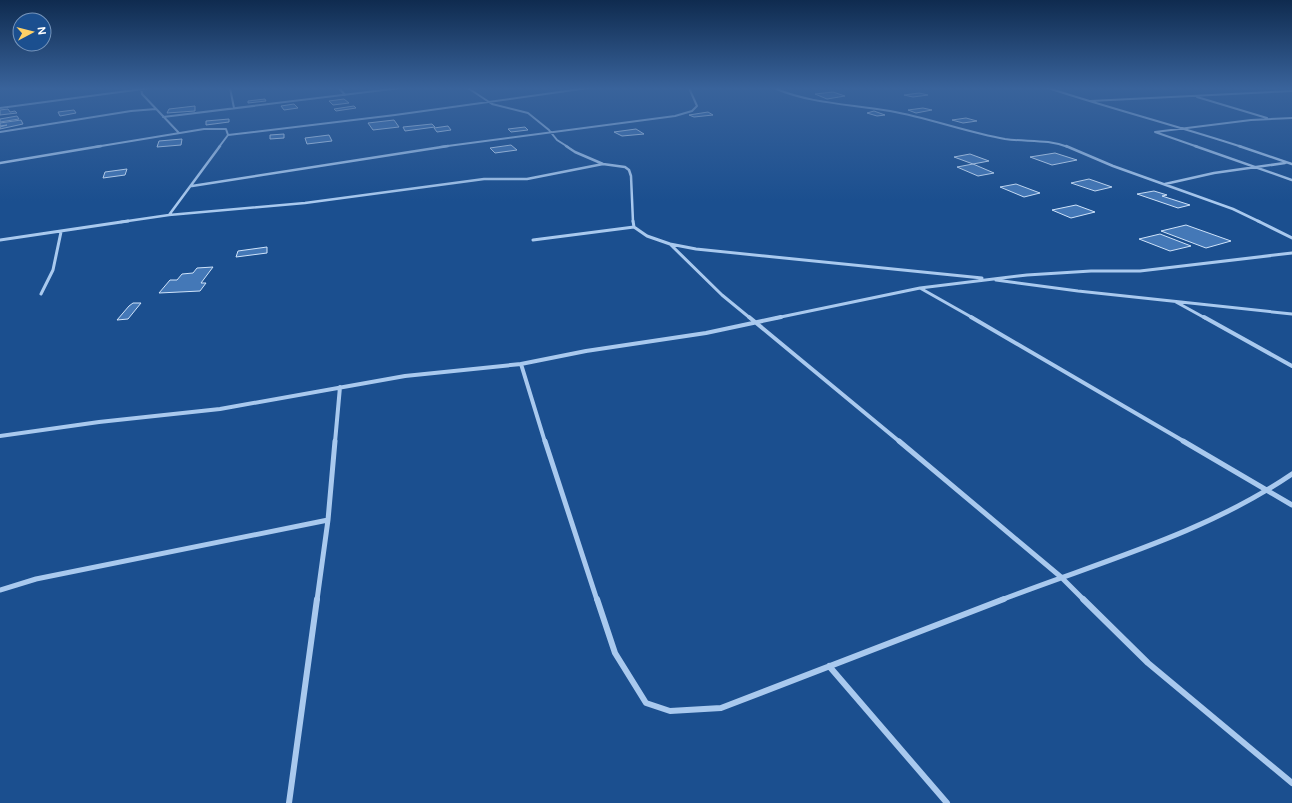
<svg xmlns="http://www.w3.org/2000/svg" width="1292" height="803" font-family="'DM Sans',sans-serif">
  <rect width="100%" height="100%" fill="#1b4f8f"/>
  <path fill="#4478b7" stroke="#cfe3fa" d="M833,92l12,4 -18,3 -12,-5z
    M919,93l9,2 -15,2 -9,-2z
    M265,99l1,2 -18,2v-2z
    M344,99l5,4 -16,2 -4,-4z
    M294,104l4,4 -14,2 -3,-4z
    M195,106v5l-28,2 2,-4z
    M354,106l2,2 -20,3 -2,-2z
    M923,108l9,2 -16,3 -8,-3z
    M8,109l2,3 5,-1 2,2 -17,2v-5z
    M74,110l2,3 -16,3 -2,-4z
    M874,111l11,4 -8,1 -10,-3z
    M708,112l5,3 -19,2 -5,-2z
    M17,116l2,3 -19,3v-3z
    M966,118l11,3 -14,2 -11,-3z
    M229,119v3l-23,3v-4z
    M21,120l2,4 -23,5v-2l7,-2 -7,1v-3z
    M394,120l5,7 -26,3 -5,-7z
    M432,124l3,3 -30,4 -2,-4z
    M448,126l3,4 -14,2 -3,-4z
    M525,127l3,3 -17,2 -3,-3z
    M636,129l8,5 -22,2 -8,-4z
    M284,134v4l-14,1v-4z
    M329,135l3,6 -25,3 -2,-6z
    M182,139l-1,6 -24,2 2,-6z
    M511,145l6,5 -22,3 -5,-5z
    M1055,153l22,7 -25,5 -22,-8z
    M970,154l19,7 -16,3 -19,-7z
    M973,164l21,9 -16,3 -21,-9z
    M127,169l-2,6 -22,3 2,-6z
    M1089,179l23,8 -17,4 -24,-8z
    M1016,184l24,9 -16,4 -24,-10z
    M1154,191l13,4 -5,1 28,9 -12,3 -41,-14z
    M1076,205l19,7 -24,6 -19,-8z
    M1186,225l45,16 -25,7 -45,-17z
    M1160,234l31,12 -21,5 -31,-12z
    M267,247v6l-31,4 2,-6z
    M213,267l-12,16h5l-6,8 -41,2 11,-13h7l5,-6 11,-1 4,-5z
    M133,303h8l-13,16 -11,1 12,-14z"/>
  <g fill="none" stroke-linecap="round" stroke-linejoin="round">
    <path stroke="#a9c9ee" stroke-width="2" d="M141,88l1,6 37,39
      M230,88l4,20
      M339,88l6,7
      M468,88l24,16 36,9 21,17 8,10 11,7
      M774,88c37,16 77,16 116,23 39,7 76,21 115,28 22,3 43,0 63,8
      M1048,88c64,21 130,38 194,59
      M1197,97l70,21
      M1090,101l202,-10
      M0,108l150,-20
      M163,117l237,-29
      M0,132l131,-21 25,-2
      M1155,132l43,15
      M1155,132l96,-12 41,-2
      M228,135l167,-20 193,-27
      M95,147l109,-18h22l2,6 -9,12
      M440,147l235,-31 17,-5 5,-5 -8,-18"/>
    <path stroke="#a9c9ee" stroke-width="2.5" d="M566,146l9,6 28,12 22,3 4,3 2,6 2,46
      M1066,146l47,20 120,43 27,13
      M1195,146l97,34
      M1239,146l53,18
      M0,163l101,-17
      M1165,184l49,-11 71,-10
      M192,186l256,-40
      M169,215l51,-69
      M121,222l48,-7 136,-12 179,-24h43l76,-15"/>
    <path stroke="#a9c9ee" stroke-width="3" d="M633,221l1,6 13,9 23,8 52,51 28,23
      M1258,221l34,17
      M0,240l128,-19
      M533,240l101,-13
      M670,244l26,5 286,29
      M996,280l82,11 214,23
      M920,288l53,30
      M41,294l12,-24 8,-38
      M1176,302l29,16
      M776,318l144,-30 107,-13 64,-4h49l152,-18"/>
    <path stroke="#a9c9ee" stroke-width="4" d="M749,317l151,125
      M971,317l214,125
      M1204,317l88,49
      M521,364l24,78
      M0,436l99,-14 121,-13 185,-33 116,-12 65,-13 120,-18 75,-16
      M335,442l5,-55"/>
    <path stroke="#a9c9ee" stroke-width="5" d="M545,441l52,159
      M899,441l162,136 23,23
      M1183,441l109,64
      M0,590l36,-11 292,-59
      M317,600l11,-80 7,-79
      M1001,600c98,-38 203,-66 291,-126"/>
    <path stroke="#a9c9ee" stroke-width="6" d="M597,599l18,54 31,50 24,8 51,-3 283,-109
      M1083,599l65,64 144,120
      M829,666l118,137
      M289,803l28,-204"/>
  </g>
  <linearGradient id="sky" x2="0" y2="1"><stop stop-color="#0f2b4f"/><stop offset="0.44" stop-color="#39639b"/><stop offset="1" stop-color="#39639b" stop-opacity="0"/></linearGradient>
  <rect width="1292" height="201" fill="url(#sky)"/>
  <g transform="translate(32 32) rotate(83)"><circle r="19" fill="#1b4f8f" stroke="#7695bc"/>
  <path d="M0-3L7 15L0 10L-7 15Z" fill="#ffd166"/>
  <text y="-6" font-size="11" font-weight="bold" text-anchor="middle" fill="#ffffff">N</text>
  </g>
</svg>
